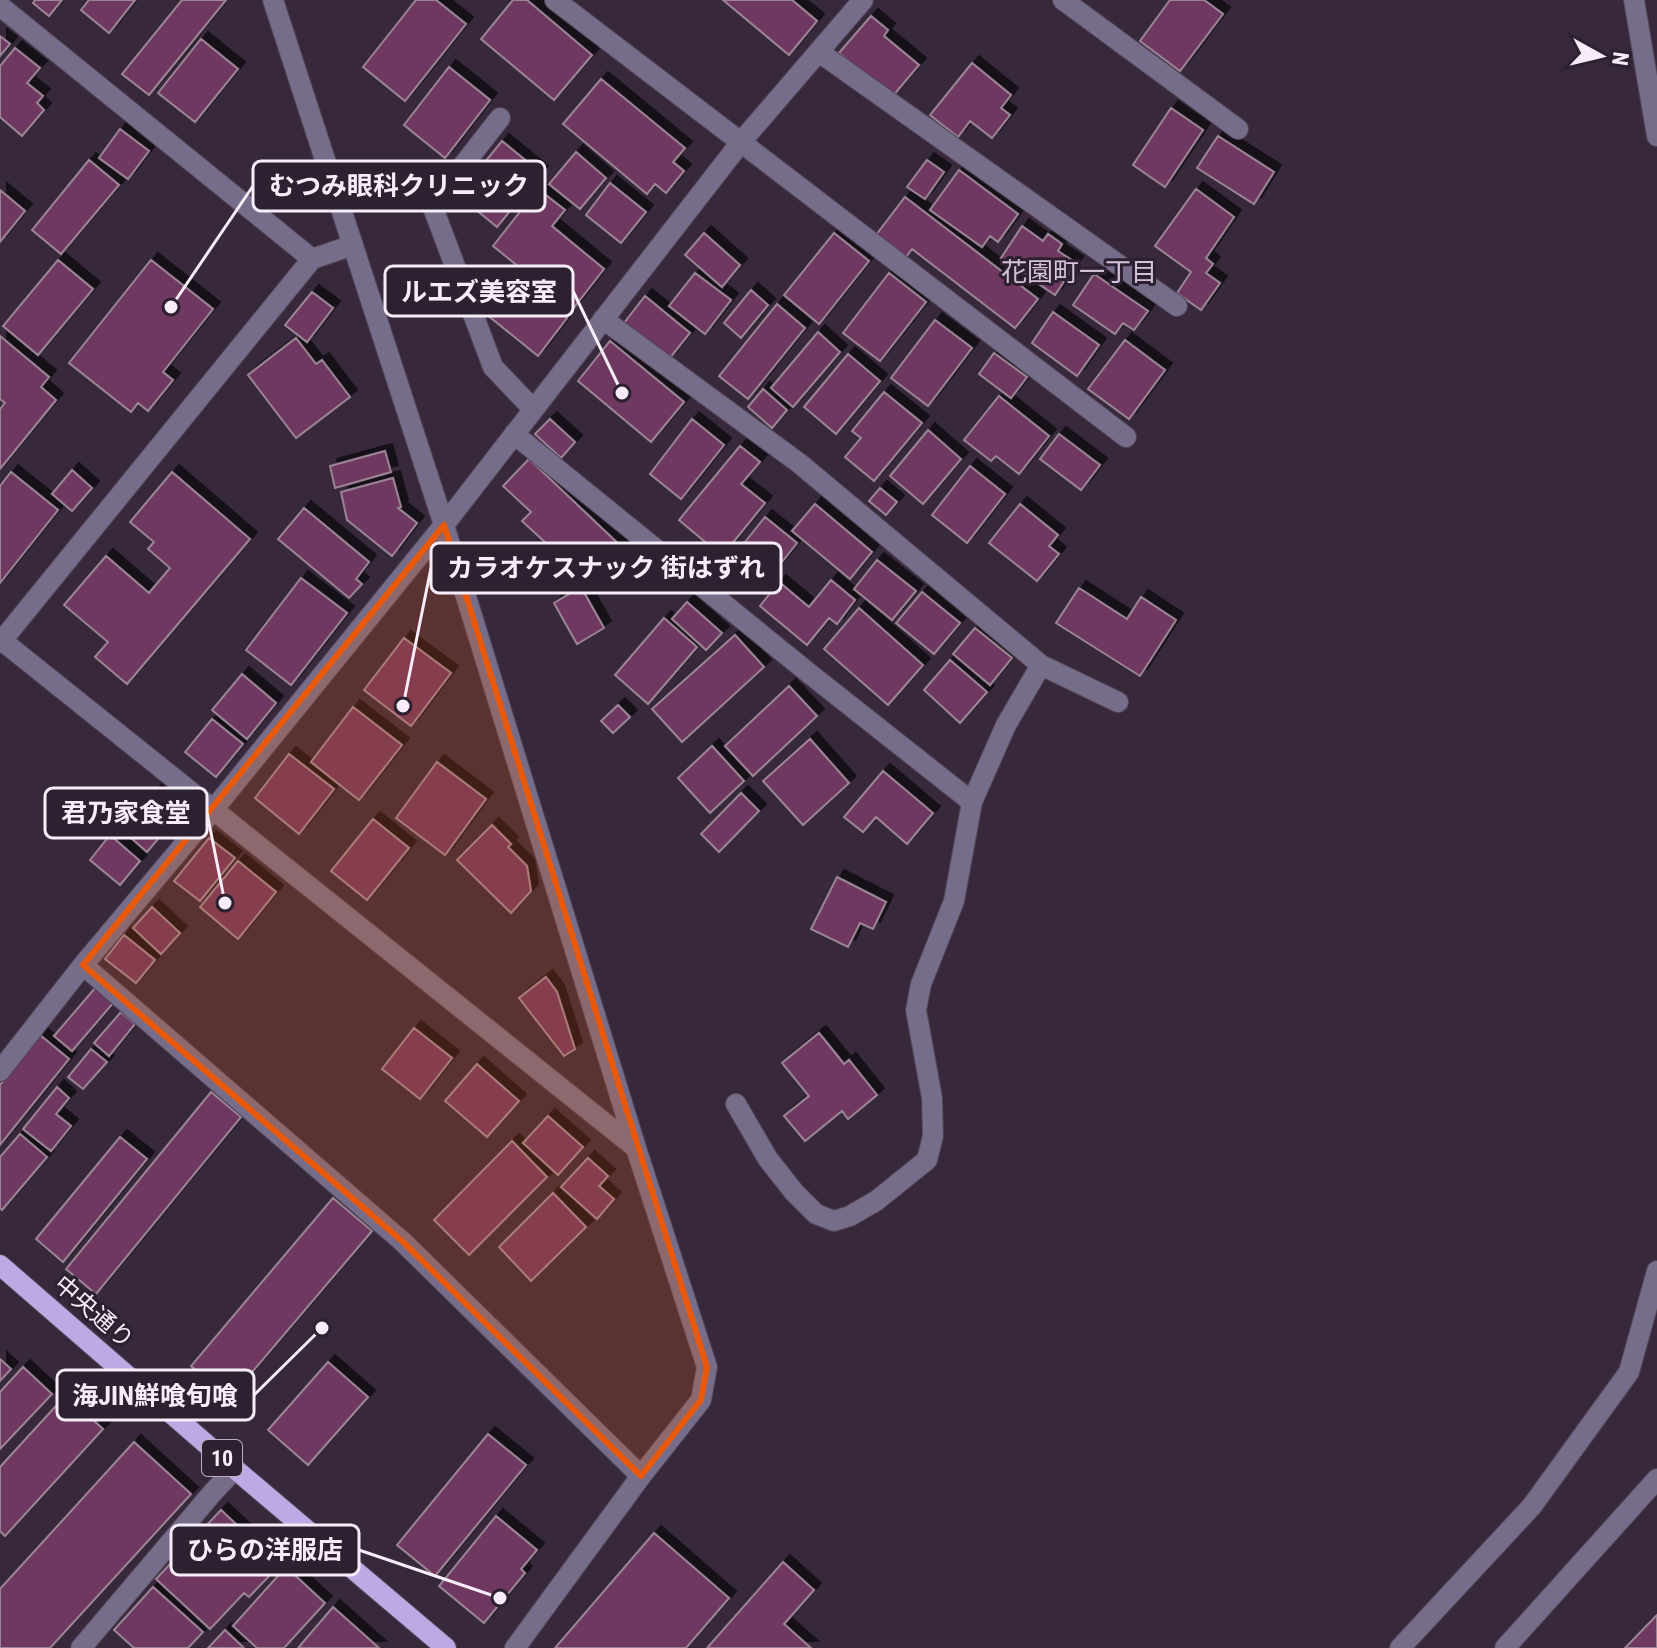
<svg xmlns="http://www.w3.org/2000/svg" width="1657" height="1648" font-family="'Roboto Condensed','Noto Sans JP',sans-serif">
  <defs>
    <filter id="shadow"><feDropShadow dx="7" dy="-7" stdDeviation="0" flood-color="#0009"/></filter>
  </defs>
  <rect width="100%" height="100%" fill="#37293b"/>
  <path fill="#6e3761" stroke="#9b8494" stroke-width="2" filter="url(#shadow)" d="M35,0h27l-13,16 -16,-13z
    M89,0h46l-26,33 -28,-23z
    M182,0h44l-77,95 -27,-21z
    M416,0h20l30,24 -61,77 -42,-34z
    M513,0h14l65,55 -38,45 -73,-61z
    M723,0h69l25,21 -28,34z
    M1170,0h34l19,14 -43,57 -40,-30z
    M871,16l17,14 -4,6 35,29 -27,32 -53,-44z
    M0,36l10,8 -10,12z
    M201,39l37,30 -43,53 -37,-29z
    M15,48l25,20 -13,15 16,13 -6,7 7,7 -22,26 -22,-19v-51z
    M972,63l39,32 -10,13 9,7 -18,23 -22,-17 -12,16 -28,-22z
    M449,67l41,33 -45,58 -41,-33z
    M601,79l84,69 -12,14 11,9 -18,22 -11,-9 -8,10 -84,-70z
    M1171,108l32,22 -38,57 -32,-22z
    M120,129l29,22 -21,28 -29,-21z
    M1218,136l56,36 -20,32 -57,-36z
    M502,141l39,32 -44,54 -39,-32z
    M576,152l30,26 -26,31 -31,-25z
    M89,160l30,25 -58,69 -29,-24z
    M927,160l17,12 -19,27 -18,-12z
    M959,170l59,44 -20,28 -8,-6 -8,11 -52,-37z
    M610,183l36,29 -25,31 -35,-28z
    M538,189l27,21 -13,16 52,43 -32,41 -79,-64z
    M1196,189l38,28 -28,41 7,6 -7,9 14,10 -19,27 -24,-17 14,-21 -36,-26z
    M0,190l25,21 -25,31z
    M905,197l133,102 -23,29 -103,-79 -6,8 -30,-22z
    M1022,226l21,15 5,-7 14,10 -4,7 18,12 -21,32 -54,-37z
    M704,233l36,32 -18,22 -37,-32z
    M834,233l35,28 -50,63 -35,-29z
    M58,260l35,29 -55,66 -35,-29z
    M151,260l62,49 -50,63 10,8 -25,31 -10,-8 -7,9 -62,-49z
    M510,273l57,45 -29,38 -57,-46z
    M695,273l36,27 -26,34 -36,-28z
    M889,273l37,29 -46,59 -37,-28z
    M1094,274l54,37 -14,19 -11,-7 -8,11 -42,-29z
    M751,290l17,15 -27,33 -17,-15z
    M312,292l21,16 -26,34 -22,-17z
    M645,296l45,37 -21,26 -45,-36z
    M777,304l28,24 -57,71 -29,-23z
    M1053,312l46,33 -22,31 -45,-33z
    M935,320l37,28 -44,58 -37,-28z
    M818,332l22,20 -47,55 -22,-19z
    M0,336l49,41 -8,10 15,13 -56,69v-60l5,-6 -5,-4z
    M296,338l20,26 6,-4 28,37 -54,41 -48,-63z
    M1125,340l40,30 -36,49 -41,-30z
    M610,341l74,61 -33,40 -73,-61z
    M994,353l33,24 -16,21 -32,-24z
    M848,354l32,27 -44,53 -32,-27z
    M763,389l24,21 -15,18 -24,-21z
    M884,392l38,31 -48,58 -29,-24 16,-19 -9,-7z
    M999,396l50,40 -30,38 -23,-18 -5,5 -27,-21z
    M550,419l25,23 -14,16 -26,-24z
    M692,419l32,26 -43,54 -31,-25z
    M928,430l33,29 -38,45 -33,-28z
    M1059,434l41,31 -19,25 -41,-31z
    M740,446l20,16 -19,22 24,19 -43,53 -43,-36z
    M385,451l6,21 -56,16 -5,-22z
    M529,459l96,91 -22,24 -19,-17 -10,12 -52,-48 9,-9 -28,-26z
    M970,466l35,28 -38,49 -35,-28z
    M72,470l20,18 -20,23 -20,-17z
    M11,472l47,38 -58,73v-97z
    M172,472l78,67 -123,145 -32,-27 13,-15 -44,-37 42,-49 43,37 21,-25 -22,-19 6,-7 -24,-20z
    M393,478l8,29 -3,1 19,15 -25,33 -45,-36 -6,-28z
    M880,488l17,14 -11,13 -17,-14z
    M815,504l57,48 -22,27 -58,-48z
    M1020,504l38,31 -9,11 10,8 -22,27 -48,-38z
    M304,508l65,54 -13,17 6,5 -13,14 -71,-59z
    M765,517l32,26 -39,49 -33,-25z
    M877,560l39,31 -24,29 -38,-31z
    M301,578l46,35 -56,72 -45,-35z
    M831,580l24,20 -18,24 -8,-6 -22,27 -47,-39 19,-24 30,25z
    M581,587l23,41 -27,16 -23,-41z
    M1079,588l48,31 14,-22 35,23 -36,56 -84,-53z
    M922,592l38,31 -26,31 -38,-31z
    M687,602l35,31 -16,17 -34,-31z
    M859,608l64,57 -35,40 -64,-56z
    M664,618l33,29 -49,57 -33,-29z
    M975,628l37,30 -22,27 -37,-31z
    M735,635l29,32 -82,75 -30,-33z
    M404,638l47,35 -40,53 -47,-36z
    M950,660l37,32 -27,31 -36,-33z
    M242,674l34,29 -29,36 -35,-29z
    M789,686l28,30 -64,60 -28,-30z
    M618,705l12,12 -17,16 -12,-12z
    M353,707l49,38 -43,55 -48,-38z
    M212,719l31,25 -27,33 -31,-25z
    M810,739l39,44 -46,42 -40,-44z
    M712,746l32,35 -34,32 -32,-35z
    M289,754l45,35 -35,45 -44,-36z
    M437,762l49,37 -41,56 -49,-37z
    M883,771l50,42 -26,31 -31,-27 -13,15 -19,-15z
    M155,791l26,21 -34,40 -25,-22z
    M741,793l18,18 -40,41 -18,-18z
    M373,819l36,29 -42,52 -36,-29z
    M492,825l19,19 -3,3 19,19 4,25 -20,22 -54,-53z
    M110,835l30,26 -20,24 -30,-25z
    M209,838l26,20 -35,43 -26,-20z
    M238,861l38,31 -38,47 -38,-32z
    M837,877l49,25 -13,27 -13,-6 -12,24 -37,-18z
    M152,907l28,26 -19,21 -28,-26z
    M124,935l31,25 -19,23 -31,-24z
    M546,977l11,15 18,57 -11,7 -45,-58z
    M96,987l18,15 -42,49 -18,-15z
    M121,1012l14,12 -26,32 -15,-13z
    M414,1028l38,30 -32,41 -38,-30z
    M819,1033l25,31 5,-4 28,35 -29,24 -6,-8 -37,30 -21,-25 25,-20 -27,-33z
    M40,1035l29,24 -69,86v-60z
    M91,1049l16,13 -24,27 -15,-12z
    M477,1064l42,37 -32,36 -42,-36z
    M57,1087l12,11 -13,16 15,12 -20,25 -28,-22z
    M211,1092l30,25 -145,177 -30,-25z
    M548,1116l35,31 -25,28 -35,-32z
    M20,1134l27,23 -45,53 -2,-2v-51z
    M120,1137l27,22 -84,103 -27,-23z
    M512,1141l35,36 -78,78 -35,-35z
    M588,1158l20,18 -9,10 15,13 -17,20 -36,-32z
    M553,1193l33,34 -55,54 -32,-34z
    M333,1198l39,33 -142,167 -39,-32z
    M0,1359l11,10 -11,12z
    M328,1362l40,35 -60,68 -40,-35z
    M23,1367l29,27 -52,55v-57z
    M66,1395l37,34 -98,107 -5,-5v-64z
    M488,1434l38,31 -91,111 -38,-31z
    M134,1442l57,52 -141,154h-50v-59z
    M221,1510l53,50 -6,7 5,5 -24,25 -5,-4 -34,36 -54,-50z
    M496,1516l41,34 -16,19 4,4 -41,50 -45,-37z
    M654,1533l75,65 -43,50h-131z
    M783,1562l31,28 -30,34 27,24h-104z
    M286,1567l39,36 -41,45h-27l-24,-22z
    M153,1587l50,45 -15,16h-54l-20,-18z
    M333,1607l46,41h-81z
    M1657,1615v33h-32z
    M225,1630l19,18h-36z"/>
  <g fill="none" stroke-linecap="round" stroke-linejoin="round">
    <defs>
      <path id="minor" d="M273,0l171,525 192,623 71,219 -6,33 -60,76 -126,172
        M555,0l571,437
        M1063,0l175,129
        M1634,0l23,136
        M0,6l312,253
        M819,52l358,254
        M500,118l-68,87 61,162 40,42
        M603,319l196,144 242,202 77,37
        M514,434l296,240 162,128
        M0,639l636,509
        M0,643l312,-384 41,-14
        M83,965l320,277 238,234
        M0,1071l83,-106 130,-155 231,-285 297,-383 122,-142
        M736,1104l32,55 26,33 22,22 18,7 16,-5 26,-15 51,-41 6,-24 -1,-38 -16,-88 5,-26 33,-83 18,-99 34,-77 35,-60
        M81,1648l133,-157 21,-22
        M1400,1648l132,-142 97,-134 28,-101
        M1505,1648l152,-169"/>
      <path id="major" d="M0,1265l235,204 211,179"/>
    </defs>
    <use href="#minor" stroke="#524456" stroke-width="22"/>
    <use href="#major" stroke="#524456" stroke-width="22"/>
    <use href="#minor" stroke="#756d89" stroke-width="20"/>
    <use href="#major" stroke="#bbaae3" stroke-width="20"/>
  </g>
  <path fill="#e8590c" fill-opacity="0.2" stroke="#e8590c" stroke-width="6" stroke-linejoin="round" d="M444,525l263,842 -6,33 -60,76 -238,-234 -320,-277z"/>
  <g text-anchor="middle" stroke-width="6" stroke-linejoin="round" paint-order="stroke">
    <rect fill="#2d2031" stroke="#bab0bd" stroke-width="2" x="202" y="1440" width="40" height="36" rx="6"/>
    <g font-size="22" font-weight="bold" fill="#f6edf9">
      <text x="222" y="1466">10</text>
    </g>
    <g font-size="24" fill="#f6edf9" stroke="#2d2031">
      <text transform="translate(94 1312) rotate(41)" y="8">中央通り</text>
    </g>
    <g font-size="26" fill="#d4c3da" stroke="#2d2031">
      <text x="1079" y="281">花園町一丁目</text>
    </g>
  </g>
  <path fill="none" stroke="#f6edf9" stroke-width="3" d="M171 307L253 186M622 393L573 291M403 706L431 568M225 903L207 813M322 1328L254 1395M500 1598L359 1550"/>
  <g fill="#f6edf9" stroke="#2d2031" stroke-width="3">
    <circle cx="171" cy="307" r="8"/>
    <circle cx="622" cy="393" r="8"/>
    <circle cx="403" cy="706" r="8"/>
    <circle cx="225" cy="903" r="8"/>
    <circle cx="322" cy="1328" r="8"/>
    <circle cx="500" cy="1598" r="8"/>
  </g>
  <g fill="#2d2031" stroke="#f6edf9" stroke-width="3">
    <rect x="253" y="161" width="292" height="50" rx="8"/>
    <rect x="385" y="266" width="188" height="50" rx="8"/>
    <rect x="431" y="543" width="350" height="50" rx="8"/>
    <rect x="45" y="788" width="162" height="50" rx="8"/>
    <rect x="57" y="1370" width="197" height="50" rx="8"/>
    <rect x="171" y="1525" width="188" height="50" rx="8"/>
  </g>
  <g font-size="26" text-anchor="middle" font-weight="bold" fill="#f6edf9">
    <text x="399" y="195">むつみ眼科クリニック</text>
    <text x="479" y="301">ルエズ美容室</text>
    <text x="606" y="577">カラオケスナック 街はずれ</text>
    <text x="126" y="822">君乃家食堂</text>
    <text x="155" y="1405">海JIN鮮喰旬喰</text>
    <text x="265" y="1559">ひらの洋服店</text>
  </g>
  <g transform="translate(1601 56) rotate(98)" stroke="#2d2031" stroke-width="6" paint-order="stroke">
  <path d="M0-6L14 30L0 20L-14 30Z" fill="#f6edf9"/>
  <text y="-12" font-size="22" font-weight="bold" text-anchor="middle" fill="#f6edf9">N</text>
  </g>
</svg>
